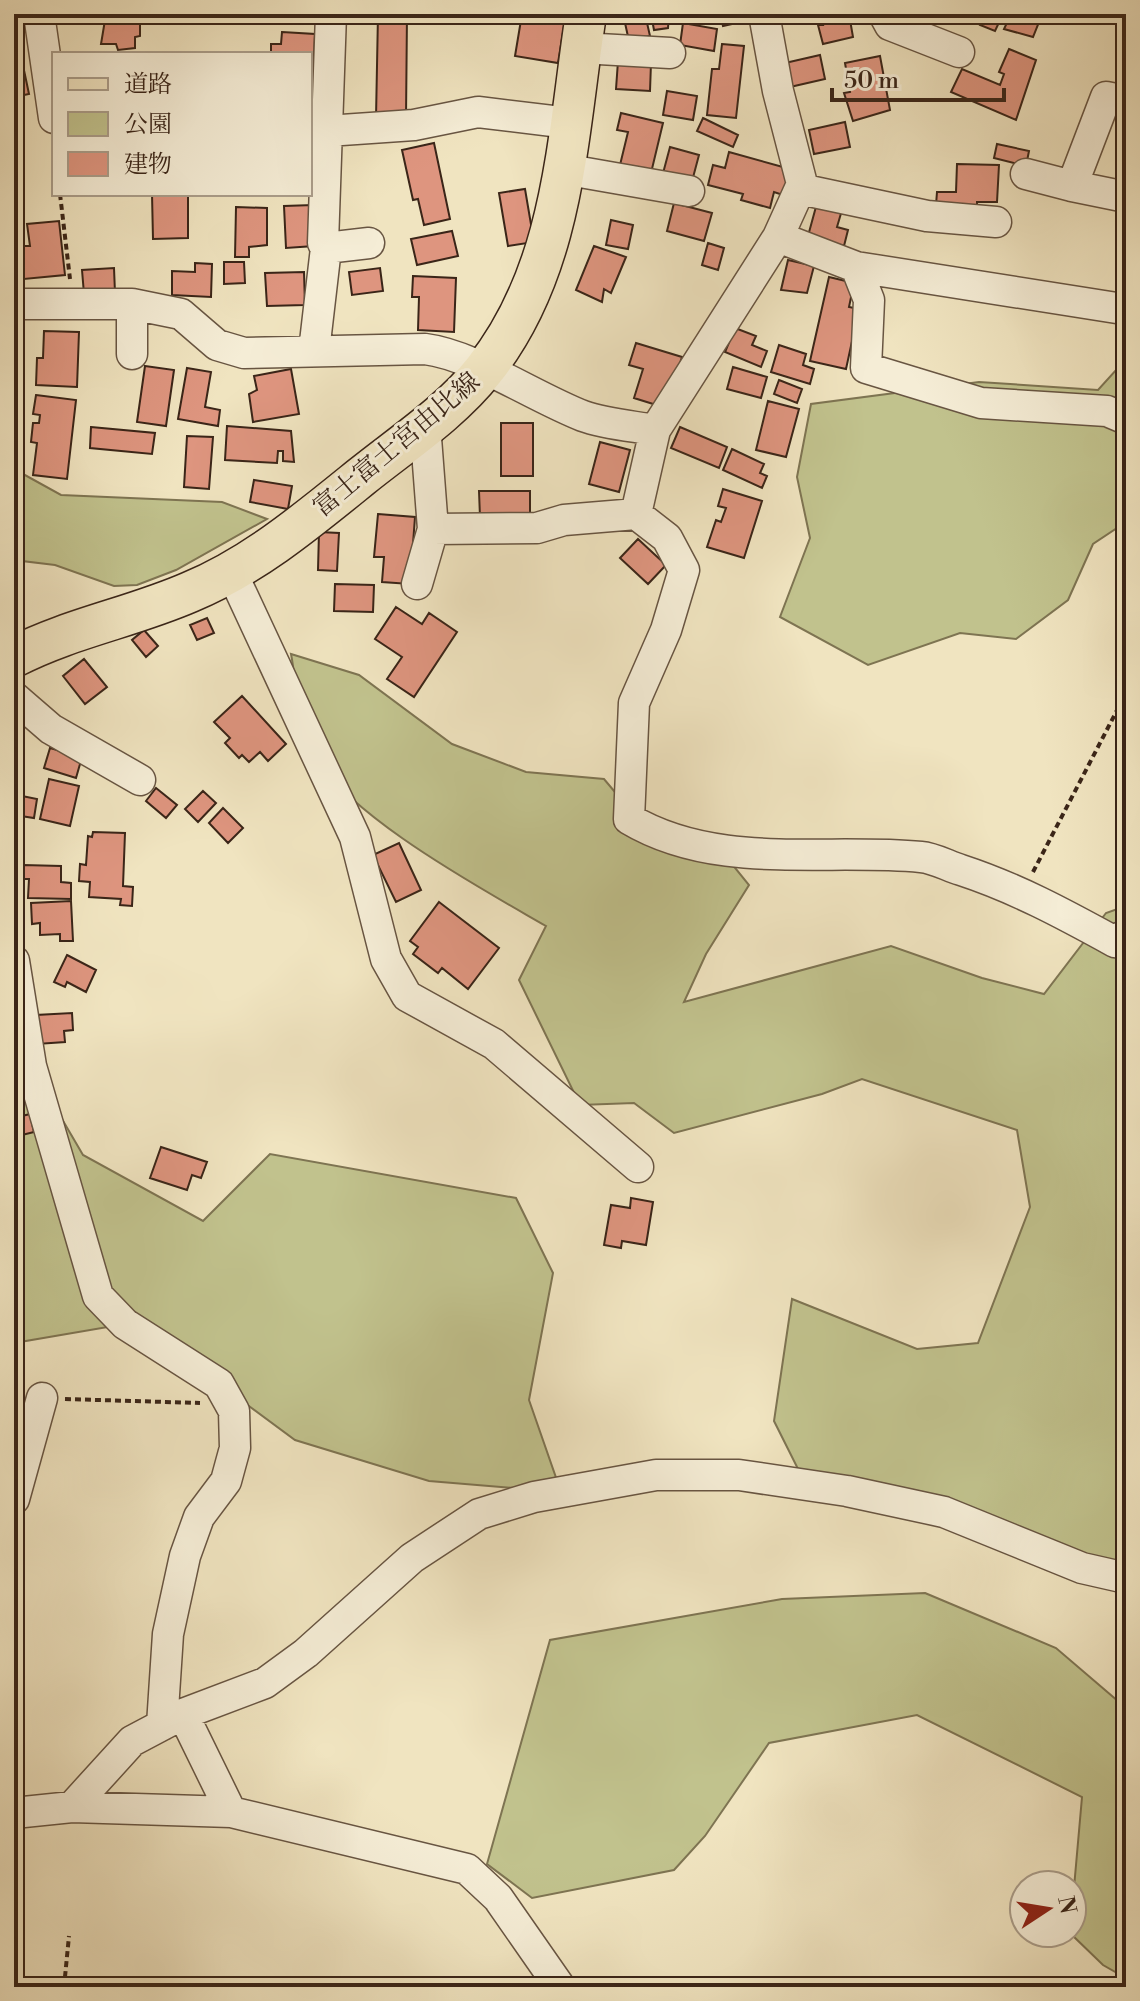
<svg xmlns="http://www.w3.org/2000/svg" width="1140" height="2001" font-family="'Libre Bodoni','Noto Serif JP',serif">
  <rect width="100%" height="100%" fill="#f0e4c0"/>
  <filter id="stains"><feTurbulence type="fractalNoise" baseFrequency=".0025" numOctaves="4"/><feColorMatrix values="0 0 0 0 .2 0 0 0 0 .09 0 0 0 0 .02 0 0 0 .5 -.17"/></filter>
  <radialGradient id="worn" r=".72"><stop offset=".6" stop-color="#630" stop-opacity="0"/><stop offset="1" stop-color="#630" stop-opacity=".3"/></radialGradient>
  <path fill="#c1c28d" stroke="#7e7452" stroke-width="2" d="M1126,359v163l-33,22 -25,56 -52,39 -56,-6 -92,32 -88,-48 30,-79 -13,-61 14,-73 168,-22 119,8z
    M14,469l47,26 161,7 45,17 -91,51 -39,15 -23,1 -59,-21 -41,-5z
    M291,654l68,21 93,69 74,28 78,7 47,56 68,13 30,37 -43,69 -22,48 207,-56 91,32 62,16 62,-81 20,-7v663l-320,-84 -32,-64 18,-122 125,50 61,-6 52,-136 -13,-77 -155,-51 -40,15 -148,39 -40,-30 -54,2 -61,-125 27,-54c-64,-37 -207,-114 -238,-181 -10,-23 -12,-66 -17,-91z
    M31,1066l52,89 120,66 67,-67 246,44 37,75 -24,127 32,92 -132,-11 -134,-41 -76,-56 -94,-60 -111,19v-271z
    M925,1593l131,55 70,60v270l-23,-13 -33,-32 12,-136 -165,-82 -148,28 -64,93 -31,34 -142,28 -45,-34 63,-224 232,-41z"/>
  <path fill="#de957f" stroke="#3a2518" stroke-width="2" d="M106,14h34v22l-5,1v11l-17,2 -2,-6h-15z
    M378,14h29l-1,104h-30z
    M522,14h44l-8,49 -43,-7z
    M623,14h22l5,22 -21,5z
    M651,14h18l-1,14 -14,2z
    M720,14h29l1,6 -27,6z
    M820,14h29l4,23 -30,7 -5,-19h5z
    M985,14h18l-8,17 -15,-6z
    M1011,14l30,3 -8,20 -29,-8z
    M683,23l34,6 -3,22 -34,-6z
    M282,32l33,2 -2,47h-3v-27h-39v-10h10z
    M722,44l22,2 -8,72 -29,-3 5,-46h7z
    M1009,49l27,11 -20,60 -65,-28 11,-23 38,16 4,-11 -5,-2z
    M820,55l5,24 -35,8 -5,-24z
    M21,56l8,38 -15,3v-40z
    M880,56l10,54 -37,11 -9,-28 6,-1 -5,-29z
    M618,61l33,2 -1,28 -34,-2z
    M667,91l30,5 -4,24 -30,-5z
    M621,113l42,10 -12,50 -31,-8 8,-33 -11,-2z
    M703,118l35,17 -5,12 -36,-16z
    M845,122l5,25 -36,7 -5,-24z
    M434,143l16,76 -26,6 -6,-26 -5,1 -11,-50z
    M997,144l32,7 -3,15 -32,-8z
    M670,147l29,8 -8,30 -29,-8z
    M729,152l61,17 -7,26 -9,-3 -4,16 -29,-8 2,-6 -35,-9 5,-20 12,3z
    M957,164l42,1 -2,37h-20v5l-41,-2 1,-13h19z
    M525,189l9,53 -26,4 -9,-53z
    M152,194h36v44l-35,1z
    M674,203l38,10 -8,28 -37,-10z
    M817,203l25,7 -5,17 11,3 -4,16 -36,-10z
    M313,205l1,41 -28,2 -2,-42z
    M236,207l31,1v37l-18,2v10h-14z
    M611,220l22,5 -5,24 -22,-4z
    M59,221l6,54 -41,4 -3,-33h9l-3,-22z
    M452,231l6,25 -41,9 -6,-26z
    M708,243l16,5 -6,22 -16,-5z
    M594,246l32,11 -15,36 -7,-4 -2,13 -26,-12z
    M788,260l26,6 -7,27 -26,-3z
    M224,262h20l1,21 -21,1z
    M195,263l17,1 -1,33 -39,-2v-24l23,1z
    M114,268l1,25 -31,1 -2,-24z
    M380,268l3,23 -31,4 -3,-23z
    M304,272l1,33 -38,1 -2,-33z
    M413,276l43,2 -2,54 -36,-2 1,-33h-7z
    M829,277l25,6 -5,24 10,2 -13,60 -36,-8z
    M735,328l21,8 -4,9 15,6 -6,16 -36,-15z
    M44,331l35,1 -2,55 -41,-2 1,-27h6z
    M636,343l46,14 -16,51 -32,-10 9,-29 -14,-4z
    M779,345l27,9 -3,11 11,4 -4,15 -39,-12z
    M145,366l29,4 -8,56 -29,-4z
    M733,367l34,10 -6,21 -34,-9z
    M187,368l24,4 -6,35 15,3 -2,16 -40,-7z
    M291,369l8,45 -46,8 -4,-28 8,-4 -3,-14z
    M779,380l23,9 -5,14 -23,-9z
    M36,395l40,5 -9,79 -34,-4 4,-32 -6,-1 2,-19h6l1,-8 -7,-1z
    M768,401l31,8 -13,48 -30,-7z
    M501,423h32v53h-32z
    M227,426l64,5 3,31 -11,-1v-10h-5l-1,12 -52,-3z
    M91,427l64,6 -3,21 -62,-6z
    M680,427l47,20 -8,21 -48,-20z
    M187,436l26,1 -4,52 -25,-2z
    M600,442l30,8 -11,42 -30,-8z
    M732,449l32,15 -4,9 7,3 -5,12 -39,-18z
    M254,480l38,6 -4,23 -38,-7z
    M723,489l39,12 -18,57 -37,-11 9,-27 5,2 5,-14 -8,-2z
    M479,491h51v26h-50z
    M378,514l37,3 -5,67 -28,-2 2,-25h-10z
    M319,532l20,1 -2,38 -19,-1z
    M638,539l28,26 -18,19 -28,-26z
    M335,584l39,1 -1,27 -39,-1z
    M396,607l26,17 7,-11 28,19 -43,65 -27,-18 15,-22 -27,-18z
    M207,618l7,15 -17,7 -7,-15z
    M144,630l14,16 -12,11 -14,-17z
    M84,659l23,28 -22,17 -22,-28z
    M242,696l44,48 -18,17 -8,-9 -11,10 -7,-7 -3,3 -14,-15 5,-5 -16,-16z
    M50,748l32,9 -6,21 -32,-10z
    M49,779l30,7 -9,40 -30,-7z
    M156,788l21,17 -11,13 -20,-17z
    M203,791l13,12 -18,19 -13,-13z
    M17,795l20,4 -3,19 -20,-3z
    M223,808l20,20 -15,15 -19,-20z
    M93,832l32,1 -2,53 10,1 -1,19 -12,-1 1,-6 -32,-2 1,-15 -11,-1 1,-17 6,1 2,-29 4,1z
    M399,843l22,47 -25,12 -23,-47z
    M23,865l38,1v16l10,1v16l-43,-1 1,-19h-6z
    M71,901l2,40h-13v-7l-20,1v-12l-8,1 -1,-21z
    M439,902l60,46 -31,41 -26,-21 -4,5 -25,-19 5,-7 -8,-6z
    M67,955l29,15 -10,22 -19,-10 -2,5 -11,-5z
    M72,1013l1,17 -9,1 1,11 -28,2 -1,-29z
    M30,1114l4,18 -20,5v-19z
    M161,1147l46,15 -6,16 -9,-3 -5,15 -37,-12z
    M631,1198l22,4 -7,43 -24,-4 -1,7 -17,-3 7,-40 19,3z"/>
  <g fill="none" stroke-linecap="round" stroke-linejoin="round">
    <defs>
      <path id="minor" d="M39,14l15,104
        M884,14l6,11 69,27
        M581,48l89,5
        M1126,101l-20,-4 -34,89 54,11
        M327,131l87,-6 64,-13 91,11
        M563,169l126,22
        M1026,174l46,12
        M800,189l127,27 69,6
        M778,237l78,30 13,33 -3,68 115,35 126,8 19,8
        M326,248l43,-5
        M856,267l267,42
        M14,304h118l49,10 36,31 27,8 181,-4c48,6 109,48 158,67 22,8 49,10 72,14l123,-193 24,-53 -24,-93 -14,-77
        M132,304v50
        M314,351l12,-103 -3,-5 8,-229
        M425,425l8,104 104,-1 27,-8 72,-6
        M655,430l-19,84 31,24 17,32 -18,60 -32,73 -5,116c87,52 195,29 292,38 13,1 27,9 40,13 55,18 103,44 154,72l11,-8
        M231,571l124,266 31,122 21,37 87,48 144,123
        M417,584l16,-55
        M14,697l37,32 89,51
        M14,961l17,105 67,230 27,28 94,60 15,27 1,37 -9,33 -27,36 -14,39 -17,78 -6,91
        M14,1499l28,-101
        M183,1714l48,98
        M72,1807l60,-66 51,-27 82,-31 41,-30 106,-95 67,-44 55,-17 122,-22h83l108,16 97,21 138,56 44,10
        M14,1813l58,-6 159,5 236,57 31,29 62,89"/>
      <path id="major" d="M14,657c56,-29 119,-40 176,-65 63,-26 118,-72 171,-115 41,-33 90,-65 123,-107 81,-102 83,-233 102,-356"/>
    </defs>
    <use href="#minor" stroke="#685542" stroke-width="33"/>
    <use href="#major" stroke="#3a2518" stroke-width="43"/>
    <path stroke="#3a2518" stroke-width="4" stroke-dasharray="6 4" stroke-linecap="butt" d="M60,194l10,85
      M1033,872l93,-179
      M65,1399l135,4
      M64,1987l5,-51"/>
    <use href="#minor" stroke="#f5edd6" stroke-width="30"/>
    <use href="#major" stroke="#f0e4c0" stroke-width="40"/>
  </g>
  <g text-anchor="middle" stroke-width="6" stroke-linejoin="round" paint-order="stroke">
    <g font-size="26" fill="#3a2518" stroke="#f5edd6">
      <text transform="translate(396 444) rotate(-40)" y="9">富士富士宮由比線</text>
    </g>
  </g>
  <rect width="1140" height="2001" fill="none" stroke="#f0e4c0" stroke-width="48"/>
  <rect x="16" y="16" width="1108" height="1969" fill="none" stroke="#3a2518" stroke-width="4"/>
  <rect x="24" y="24" width="1092" height="1953" fill="none" stroke="#3a2518" stroke-width="2"/>
  <rect x="52" y="52" width="260" height="144" fill="#f5edd6" stroke="#aa9d8a" stroke-width="2"/>
  <rect x="68" y="78" width="40" height="12" fill="#f0e4c0" stroke="#aa9d8a" stroke-width="2"/>
  <text x="124" y="92" font-size="24" fill="#3a2518">道路</text>
  <rect x="68" y="112" width="40" height="24" fill="#c1c28d" stroke="#aa9d8a" stroke-width="2"/>
  <text x="124" y="132" font-size="24" fill="#3a2518">公園</text>
  <rect x="68" y="152" width="40" height="24" fill="#de957f" stroke="#aa9d8a" stroke-width="2"/>
  <text x="124" y="172" font-size="24" fill="#3a2518">建物</text>
  <g transform="translate(1048 1909) rotate(78)"><circle r="38" fill="#f5edd6" stroke="#aa9d8a" stroke-width="2"/>
  <path d="M0-6L14 30L0 20L-14 30Z" fill="#8f2418"/>
  <text y="-12" font-size="22" font-weight="bold" text-anchor="middle" fill="#3a2518">N</text>
  </g>
  <path d="M832 88v12h172v-12" fill="none" stroke="#3a2518" stroke-width="4"/>
  <text x="844" y="88" font-size="24" fill="#3a2518" stroke="#f5edd6" stroke-width="6" paint-order="stroke">50 m</text>
  <rect width="100%" height="100%" filter="url(#stains)"/>
  <rect width="100%" height="100%" fill="url(#worn)"/>
</svg>
